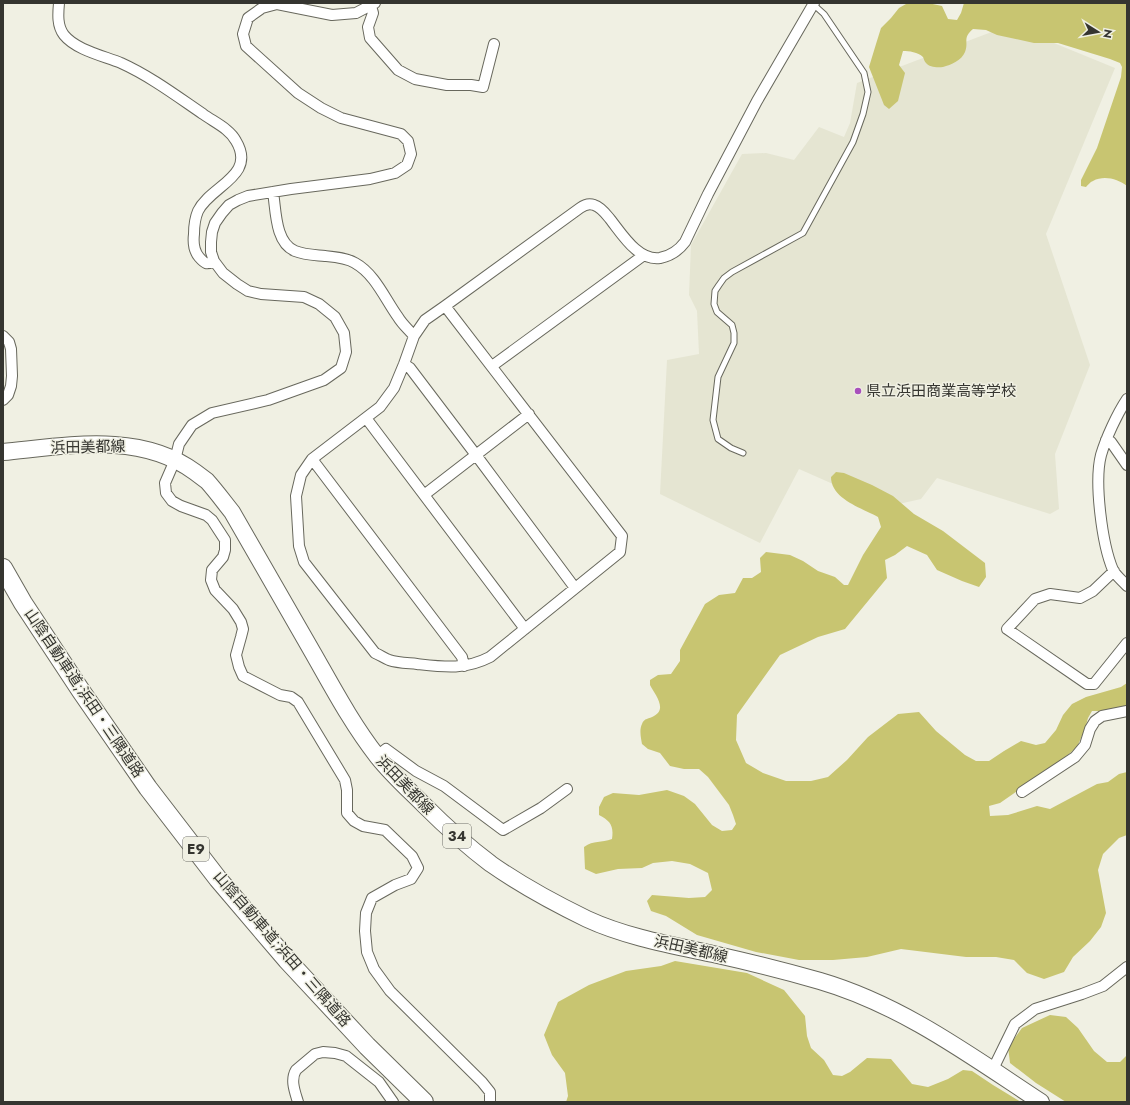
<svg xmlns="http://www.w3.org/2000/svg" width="1130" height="1105" font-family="Jost,'Noto Sans JP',sans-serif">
  <rect width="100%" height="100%" fill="#f0f0e3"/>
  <path fill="#e5e5d2" d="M1010,25l105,43 -69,166 44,131 -35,89 4,55 -9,5 -113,-36 -16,21 -36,8 -86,-38 -39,74 -100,-49 7,-134 32,-6 -2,-43 -8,-16 2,-50 51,-91 24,-1 28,7 25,-33 25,10 6,-14 7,-40z"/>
  <path fill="#c8c571" d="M919,3h9l14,3 6,13 9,1 4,-7 3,-10h163v183c-9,-7 -23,-11 -34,-5 -3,1 -5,4 -7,6l-5,-1v-6l16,-32 24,-71 1,-10 -2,-4 -10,-4 -52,-16h-24l-37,-8 -11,-5 -13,-1c-11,9 -4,13 -8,23 -3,8 -14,13 -22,15 -6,1 -14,0 -17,-4 -2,-2 -2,-4 -3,-6 -5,-5 -14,-6 -20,-6l-4,14 6,8 -7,28 -9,8 -5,-4 -15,-38 7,-23 5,-16 10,-10 8,-10 7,-4z
    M836,472l8,1 28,12 21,11 21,18 29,17 42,32 1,14 -7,10 -17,-6 -25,-11 -10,-15 -20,-9 -12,9 -10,5 2,18 -42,51 -27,8 -38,18 -43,60 -1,25 10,23 17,10 23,8h25l17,-4 19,-17 21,-23 30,-23 21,-2 17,19 29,24 11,6h13l15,-10 17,-10 15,4 9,-2 11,-13 7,-15 9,-11 14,-7 35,-10 6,-4v24l-25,4h-10l-4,7 -3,11 -8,18 -15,13 -62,43 -11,3 1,10 18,-1 29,-9 13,3 47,-25 11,-2 11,-8 8,-2v63l-8,3 -16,16 -5,16 8,43 -5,14 -11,14 -17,16 -9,15 -20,7 -17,-6 -13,-13 -18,-3h-30l-65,-8 -34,8 -34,3h-34l-43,-8 -59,-17 -31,-19 -15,-5 -4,-10 5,-6 37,3 16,-1 7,-7 -4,-17 -18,-9 -18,-3 -19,2 -11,5 -24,1 -22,5 -11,-5 -1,-22c10,-7 17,-4 28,-8 2,-14 -2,-18 -13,-24v-8l5,-10 9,-4 26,2 28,-5 17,6 11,8 17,21 10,6 10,-1 4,-6 -3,-9 -4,-10 -21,-28 -9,-8h-15l-14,-3 -10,-13 -12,-4 -6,-5c-1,-6 -3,-14 0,-20 2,-6 7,-5 12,-8 14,-7 0,-23 -4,-31v-5l8,-5 13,-1 9,-13v-11l25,-46 14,-9 16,-2 8,-15h9l9,-6 -1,-14 6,-6 24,3 13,6 15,10 17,6 9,8h4l15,-30 18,-28 -3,-10c-16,-9 -47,-18 -47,-40z
    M675,961l72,12 37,17 21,26 2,20 4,12 13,12 9,15 9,1 8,-4 17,-14 24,1 21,25 16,3 20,-8 15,-9 9,1 21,14 28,17h-455l2,-6 -3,-23 -13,-18 -8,-20 14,-33 31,-17 37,-14 35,-5z
    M1050,1015l16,2 12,11 16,23 13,11h13l7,-7v47h-61l-30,-19 -26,-20 -2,-16 14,-19z"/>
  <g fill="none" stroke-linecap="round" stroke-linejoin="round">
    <defs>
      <path id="lane" d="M743,453l-12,-5 -13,-9 -5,-19 5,-43 16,-34v-10l-2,-8 -15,-13 -3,-8 1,-13 4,-6 5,-7 8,-6 71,-39 50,-91 10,-28 5,-22 -4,-19 -40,-59 -10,-9"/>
      <path id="street" d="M59,3c-1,11 -2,23 5,32 12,15 40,21 57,28 29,13 57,34 82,51 11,8 27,15 33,27 21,35 -26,45 -38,70 -3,7 -4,16 -4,23 -1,8 0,17 5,23 6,7 8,8 15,4
        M375,3l-19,10 -24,2 -55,-11 -15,4 -14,10 -5,16 3,12 52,47 23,15 20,10 60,16 7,7 3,13 -4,11 -12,8 -25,6 -79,10 -43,7 -10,4 -9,5 -7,8 -7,10 -3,9 -1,10v10l3,9 9,12 14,11 11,7 13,3 43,3 15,7 16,13 9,16 2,19 -5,16 -17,12 -56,20 -56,13 -20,12 -13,19 -4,16 -10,23 1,10 6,8 9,5 25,9 6,5 13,20v10l-2,7 -11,13 -1,10 4,10 18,19 8,13 2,7 -2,8 -5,18 3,12 4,9 37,19 11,2 7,5 47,78 2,10v23l7,8 9,5 22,4 27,26 6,12 -7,11 -16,6 -23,13 -6,15 -1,18 2,21 7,17 16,22 92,91 8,10v10
        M371,6l2,7 -5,14 2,11 28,32 17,9 32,6h24l12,2 11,-43
        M273,192c3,18 2,51 22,59 10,4 21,4 30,5 10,1 22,2 30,7 20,11 30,36 43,54 4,7 11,13 16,19
        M445,306l177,230 -2,16 -130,105c-25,13 -46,10 -73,7 -9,-1 -19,-1 -28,-4 -5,-2 -9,-5 -14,-7l-71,-91 -5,-16 -3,-50 5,-21 11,-16 68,-52 14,-19 10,-24 10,-28 11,-16 20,-14 135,-98c4,-3 9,-5 14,-3 7,2 12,9 16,14 12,15 28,42 50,39 10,-2 19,-8 25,-16l23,-48 49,-93 57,-98
        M3,336l6,6 2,7 1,27 -1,10 -3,9 -5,5
        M404,364l6,4 66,87 99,133
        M492,366l152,-111
        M1127,399c-10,15 -21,39 -26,56 -7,27 1,89 12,115 3,6 10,11 14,16
        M366,418l159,211
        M1106,440l5,2 16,23
        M312,459l150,198 2,9
        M424,495l105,-81
        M1114,571l-21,20 -13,7 -30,-4 -15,5 -28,30 80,55h7l33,-41
        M377,756l9,-7 30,22 28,15 59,44 38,-22 26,-19
        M1022,792l53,-35 10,-12 5,-16 5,-8 7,-5 25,-5
        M993,1069l22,-45 20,-15 47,-15 21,-8 24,-19
        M298,1102c-3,-10 -8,-22 -2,-32l19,-16 8,-2 12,1 11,3 33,26 14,20"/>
      <path id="primary" d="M3,452c63,-6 137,-21 192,20 4,3 8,6 12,9 9,10 17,21 25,31 27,47 54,94 81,141 20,35 39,71 64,103 14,18 31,33 47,49 21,21 43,41 67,59 30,21 63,39 96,55 39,18 84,26 126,35 36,8 72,17 107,27 82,24 151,75 221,121"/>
      <path id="highway" d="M3,568l20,35 58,88 67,97 70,91 69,81 80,86 57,56"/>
    </defs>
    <use href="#lane" stroke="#68685d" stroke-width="7"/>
    <use href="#street" stroke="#68685d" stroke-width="12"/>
    <use href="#primary" stroke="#68685d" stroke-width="18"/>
    <use href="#highway" stroke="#68685d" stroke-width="20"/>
    <use href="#lane" stroke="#fff" stroke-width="5"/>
    <use href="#street" stroke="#fff" stroke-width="10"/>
    <use href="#primary" stroke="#fff" stroke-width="16"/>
    <use href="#highway" stroke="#fff" stroke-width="18"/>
  </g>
  <circle fill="#a850bc" stroke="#f0f0e3" stroke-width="1.5" cx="858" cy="391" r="4"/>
  <g text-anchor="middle" stroke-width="3" stroke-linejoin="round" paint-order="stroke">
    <g fill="#f0f0e3" stroke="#6d6d66" stroke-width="1">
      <rect x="443" y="824" width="28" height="24" rx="3"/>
      <rect x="183" y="837" width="26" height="24" rx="3"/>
    </g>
    <g font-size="14" font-weight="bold" fill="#353530">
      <text x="457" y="841">34</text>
      <text x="196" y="854">E9</text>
    </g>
    <g font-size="15" fill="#353530" stroke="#f0f0e3" text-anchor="start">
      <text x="866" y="396">県立浜田商業高等学校</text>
    </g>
    <g font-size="15" fill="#353530" stroke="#f0f0e3">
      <text transform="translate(88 447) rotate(-1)" y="5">浜田美都線</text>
      <text transform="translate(84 693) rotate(56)" y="5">山陰自動車道;浜田・三隅道路</text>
      <text transform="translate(405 785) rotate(46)" y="5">浜田美都線</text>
      <text transform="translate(282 949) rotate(49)" y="5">山陰自動車道;浜田・三隅道路</text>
      <text transform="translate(691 949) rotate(13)" y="5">浜田美都線</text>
    </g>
  </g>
  <rect width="1130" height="1105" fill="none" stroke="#353530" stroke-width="8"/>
  <g transform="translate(1098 32) rotate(101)" stroke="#f0f0e3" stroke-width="3" paint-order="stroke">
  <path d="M0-3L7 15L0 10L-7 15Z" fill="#353530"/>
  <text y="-6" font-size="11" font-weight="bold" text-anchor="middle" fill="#353530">N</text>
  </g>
</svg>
